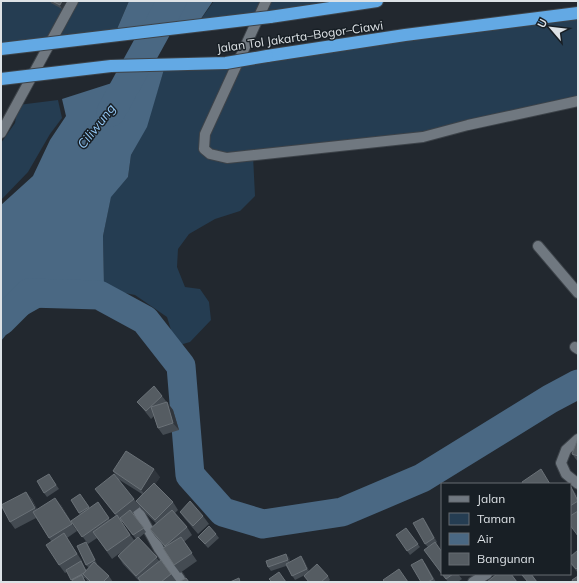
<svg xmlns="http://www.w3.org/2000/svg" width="579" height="583" font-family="Mulish,sans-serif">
  <rect width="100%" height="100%" fill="#22282f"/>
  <path fill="#253d52" d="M1,1h128l-15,35 -113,13z
    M214,1h163l-181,25z
    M578,10v91l-158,37 -167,18 2,40 -15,15 -25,8 -26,15 -11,15 -1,18 8,20 15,2 9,13 2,18 -21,22 -14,4 -9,-29 -32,-22 -25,-5 -6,-4 -1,-50 8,-40 17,-19 3,-22 15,-28 19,-61z
    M58,100l4,18 -12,16 -22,38 -27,28v-57l14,-20 3,-18z"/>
  <path fill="#4a6883" d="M129,1h84l-17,25 -82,10z
    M165,66l-18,61 -16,28 -3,22 -17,20 -8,39 1,50 -11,12 -43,4 -32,18 -17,21v-136l32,-29 17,-36 16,-24 -4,-17z"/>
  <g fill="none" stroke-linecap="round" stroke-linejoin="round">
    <path stroke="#4a6883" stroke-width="29" d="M111,112l61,-111
      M1,321l28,-28 70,2 46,25 36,46 9,109 33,37 40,12 79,-12 80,-34 128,-79 28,-15"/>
    <defs>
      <path id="street" d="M266,1l-61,133 -1,15 6,5 17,4 196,-21 45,-12 110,-24
        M1,133l72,-132
        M538,246l40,47
        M575,347l3,2
        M578,439l-12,11 -5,13 5,11 12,10
        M138,511l21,38 21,30 -2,3
        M473,582l14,-8"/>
      <path id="highway" d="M270,17l107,-16
        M267,56l138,-21 173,-22"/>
    </defs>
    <use href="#street" stroke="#3d4349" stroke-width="12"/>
    <use href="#highway" stroke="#3d4349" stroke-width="14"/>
    <use href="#street" stroke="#707880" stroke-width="10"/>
    <use href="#highway" stroke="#63a9e4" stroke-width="12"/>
    <defs>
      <path id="highway-bridge" d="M1,49l269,-32
        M1,79l110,-13 115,-3 41,-7"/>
    </defs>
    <use href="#highway-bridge" stroke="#3d4349" stroke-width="14" stroke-linecap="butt"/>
    <use href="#highway-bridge" stroke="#63a9e4" stroke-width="12"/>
  </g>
  <path fill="#444b52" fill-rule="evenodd" d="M50,1h17l-5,8 -11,-6z
    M162,396l11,14 6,20 -16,5 -5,-7 -4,-12 -3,3 -8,-10 -6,-7z
    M578,438v24l-6,-8z
    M113,471l47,6 -5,7 18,18 5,8 -3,3 12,14 5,8 -8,7 13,19 -17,12 -6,-8 -9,-18 -10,-11 -5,-7 6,-6 -15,-14 -5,-8 6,-7 -24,-15z
    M49,474l10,15 -12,8 -3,-4z
    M570,487l6,7 2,4v38l-8,-20z
    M95,489l39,10 6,8 -8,6 14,19 -7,6 32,36 6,8h-37l-17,-18 -5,-8 2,-3 -8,6 -15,-21 -9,6 -17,-23 9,-6 -9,-15 9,-6 10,14 8,-6 12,18 6,-4zM122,521l14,18 -2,1 -13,-18z
    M26,492l6,7 5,10 24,-4 16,26 -10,7 15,23 -1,1 5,8 3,-2 -3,-3v-23l11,22v1l12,11 4,6h-25l-3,-4h-1l2,4h-13l-6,-10 -2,1 -6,-8 -8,-24 -15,-23 -21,11 -5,-7z
    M180,512l23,4 6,8 -11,10 -13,-15z
    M426,522l11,20 -1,1 6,31h16l4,5 -4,3h-10l-24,-32 4,-3 -3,-3z
    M406,528l14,19 -10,8 -14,-20z
    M216,534l3,4 -11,10 -10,-11z
    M578,550v23l-8,-10v-11l2,3z
    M289,557l1,5 14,-2 5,11 19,5 2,4 -2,2h-19l-5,-6 1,-1 -10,5 -9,-14 -15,5 -3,-4z
    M425,563l11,19h-15z"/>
  <path fill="#30363d" d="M62,1h5l-5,8 -2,-4z
    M167,402l6,8 6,20 -6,-7z
    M154,469l6,8 -13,20 -6,-7z
    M571,487l5,7 2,4v3z
    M26,492l6,7 8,17 -5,-8z
    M55,498l6,7 16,26 -5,-7z
    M423,518l3,4 11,20 -3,-4z
    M286,554l3,3 2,7 -3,-4z
    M301,556l3,4 6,12 -3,-3z"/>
  <path fill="#555c62" stroke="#6a7177" d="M52,1h10l-2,4z
    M154,386l8,10 -16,15 -9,-9z
    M167,402l6,21 -15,5 -7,-21z
    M578,438v18l-6,-2z
    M126,451l28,18 -13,21 -28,-19z
    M541,469l9,15h-27l-1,-2z
    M49,474l7,11 -12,8 -7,-12z
    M114,474l20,25 -19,15 -20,-25z
    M154,483l19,19 -18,18 -19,-19z
    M570,487h1l7,14 -8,5z
    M26,492l9,16 -25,14 -9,-17z
    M80,494l9,13 -10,6 -8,-13z
    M55,498l17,26 -23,14 -16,-26z
    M190,501l13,15 -10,10 -13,-14z
    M98,502l11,16 -27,19 -11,-16z
    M130,510l14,18 -11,7 -13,-17z
    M172,510l15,17 -22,19 -15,-17z
    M578,511v25l-8,-11v-9z
    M117,515l13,20 -23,16 -14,-19z
    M423,518l11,20 -9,6 -12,-21z
    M209,526l7,8 -11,10 -7,-7z
    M406,528l12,16 -11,7 -11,-16z
    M64,533l13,21 -18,11 -13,-20z
    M138,537l19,20 -21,19 -18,-20z
    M181,537l11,16 -18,12 -11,-17z
    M86,542l9,18 -9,5 -9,-19z
    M435,542l7,10v22l-18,-24z
    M578,550v17l-2,2 -6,-7v-5z
    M286,554l2,6 -20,7 -2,-6z
    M301,556l6,13 -15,7 -6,-12z
    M422,559l11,20 -5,3h-7l-10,-17z
    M161,560l10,14 -10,8h-20l-3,-4z
    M81,561l5,10 -2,2 -13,7 -5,-10z
    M94,562l15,14 -6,6h-12l-8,-8z
    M317,564l11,12 -7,6h-12l-5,-6z
    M399,569l9,13h-23l-2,-2z
    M279,572l7,10h-14l-3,-3z
    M442,574h11l-7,5z
    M497,574h14l6,8h-30z
    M524,574h7l6,8h-9l-6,-7z
    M82,575l3,7h-12l-1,-2z
    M578,576v6h-5l-1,-2z
    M186,578l3,4h-10z
    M239,578l1,4h-10z"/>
  <g text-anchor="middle" stroke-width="3" stroke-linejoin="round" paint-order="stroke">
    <g font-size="12" fill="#dde2e6" stroke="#181f25">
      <text transform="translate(300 37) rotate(-8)" y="4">Jalan Tol Jakarta–Bogor–Ciawi</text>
    </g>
    <g font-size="13" font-style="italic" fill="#93c8f6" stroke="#181f25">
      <text transform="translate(96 126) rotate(-52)" y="5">Ciliwung</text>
    </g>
  </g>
  <rect width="579" height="583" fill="none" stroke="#dde2e6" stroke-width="4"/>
  <rect x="441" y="483" width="130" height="92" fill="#181f25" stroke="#676d72"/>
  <rect x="449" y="496" width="20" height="6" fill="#707880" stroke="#676d72"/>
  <text x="477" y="503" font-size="12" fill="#dde2e6">Jalan</text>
  <rect x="449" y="513" width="20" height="12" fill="#253d52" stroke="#676d72"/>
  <text x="477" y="523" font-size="12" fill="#dde2e6">Taman</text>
  <rect x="449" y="533" width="20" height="12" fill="#4a6883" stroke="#676d72"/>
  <text x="477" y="543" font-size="12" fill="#dde2e6">Air</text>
  <rect x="449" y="553" width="20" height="12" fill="#555c62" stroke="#676d72"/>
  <text x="477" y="563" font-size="12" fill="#dde2e6">Bangunan</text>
  <g transform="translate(551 28) rotate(298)" stroke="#181f25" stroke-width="3" paint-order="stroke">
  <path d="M0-3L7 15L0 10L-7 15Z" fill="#dde2e6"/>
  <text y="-6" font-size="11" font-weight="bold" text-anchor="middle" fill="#dde2e6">U</text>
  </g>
</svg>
